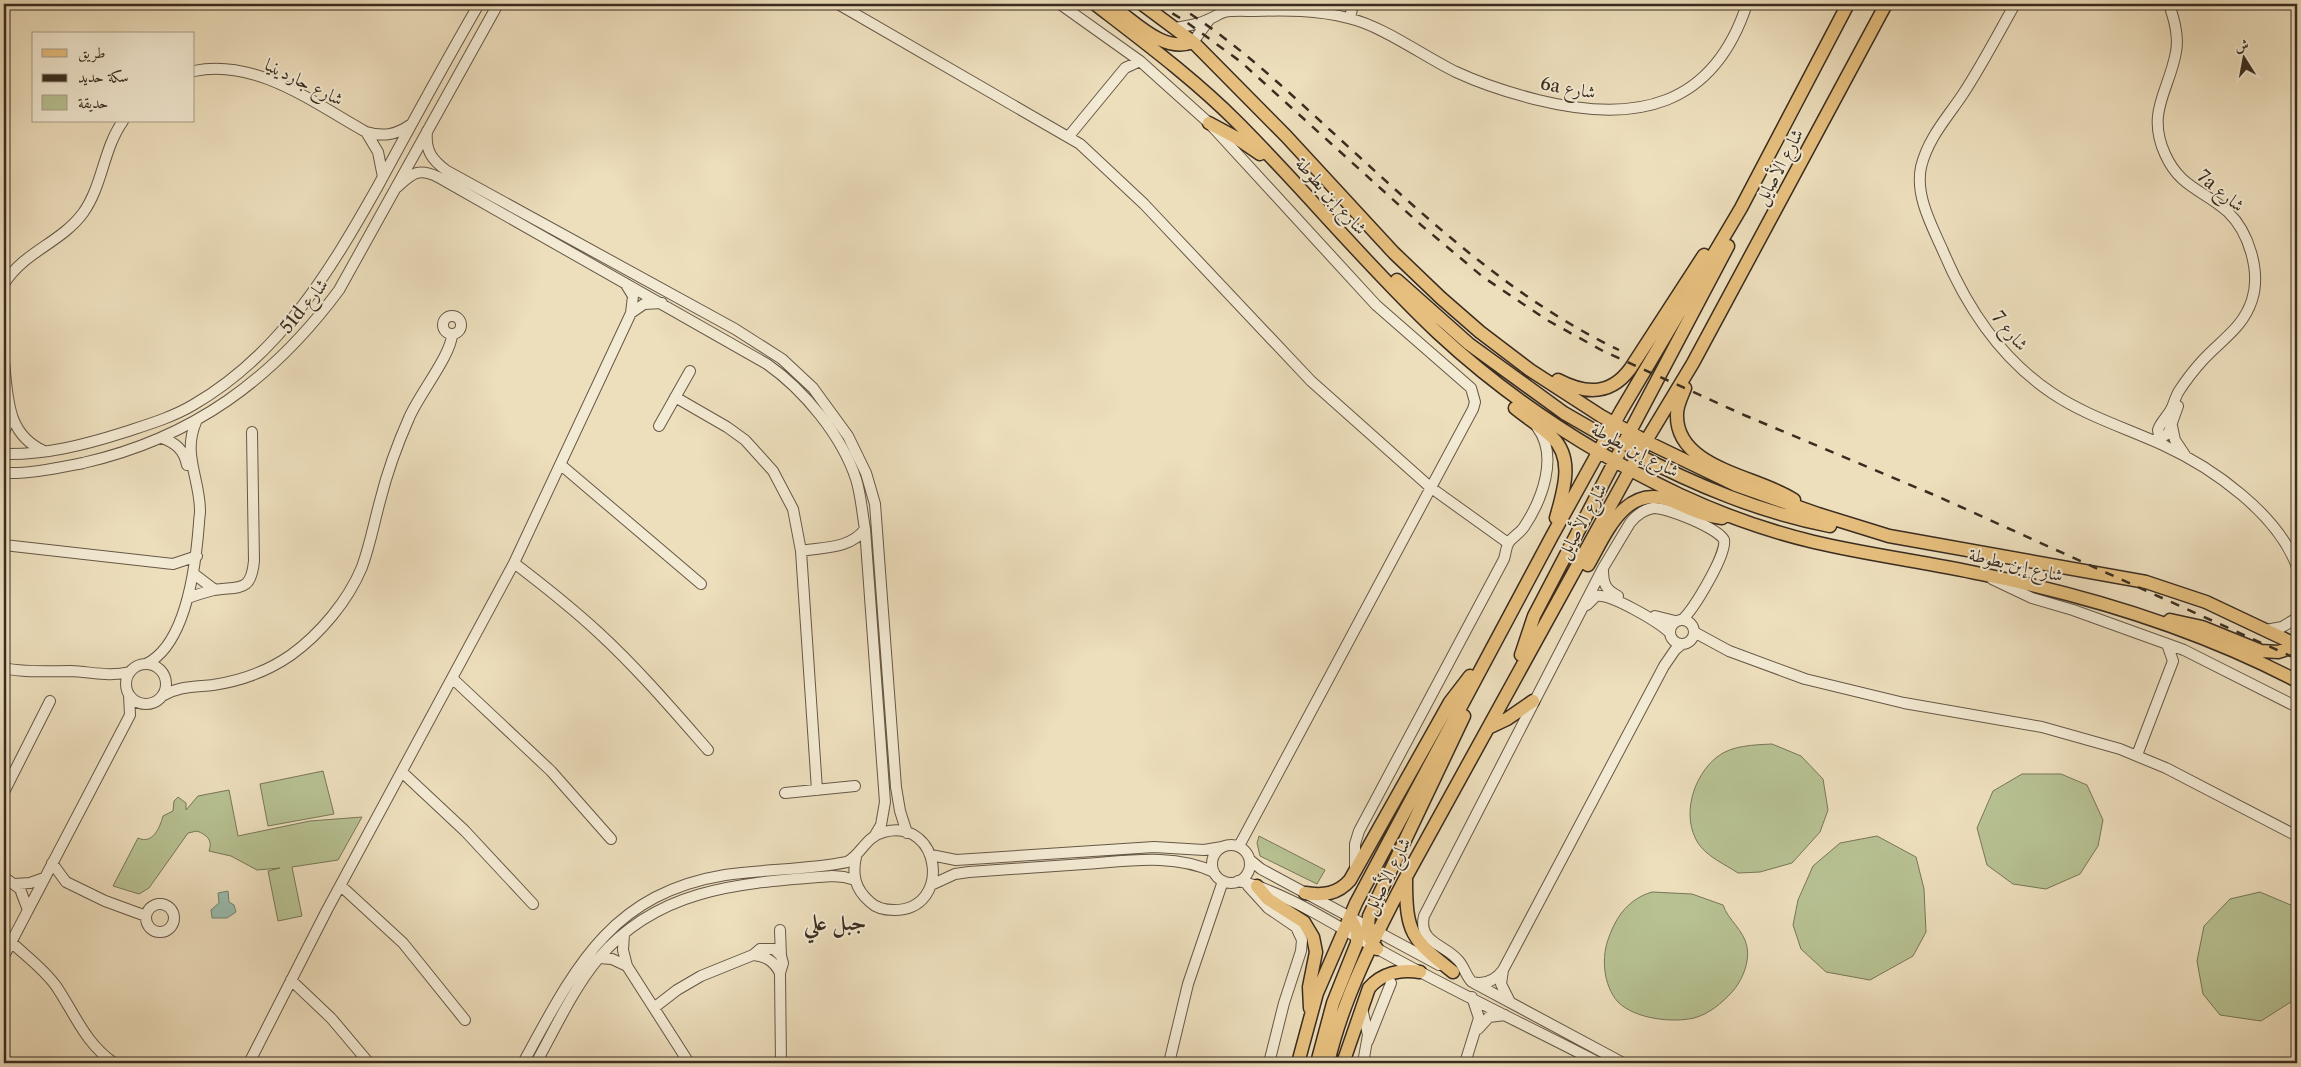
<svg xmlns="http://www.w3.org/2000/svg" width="2301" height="1067" font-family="'Libre Caslon Text',Amiri,serif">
  <rect width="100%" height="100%" fill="#eddebc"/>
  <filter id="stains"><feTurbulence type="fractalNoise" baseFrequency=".004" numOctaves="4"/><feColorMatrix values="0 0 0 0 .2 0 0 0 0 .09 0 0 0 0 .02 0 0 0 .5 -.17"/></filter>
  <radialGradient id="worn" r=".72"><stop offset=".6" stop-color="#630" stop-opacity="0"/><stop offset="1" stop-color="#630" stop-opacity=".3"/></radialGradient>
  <path fill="#b7c192" stroke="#787659" d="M1772,744l29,12 22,23 5,31 -8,22 -28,31 -32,9 -22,1c-12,-8 -32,-17 -40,-30 -17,-27 -5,-67 19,-86 15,-12 37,-12 55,-13z
    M323,771l11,43 -66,12 -8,-42z
    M2022,774h39l26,11 16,35 -5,26 -18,28 -34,15 -33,-5 -26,-19 -10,-37 16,-37z
    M229,790l9,46 72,-15 52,-4 -24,43 -46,7 10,49 -24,5 -10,-50 12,-3 -23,2 -26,-14 -22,-5c4,-11 -2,-16 -12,-20l-9,2 -39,55 -10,6 -26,-8 25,-48c15,7 22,-11 25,-22l10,-5 1,-10 4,-4 8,6v7l12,-14z
    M1259,836l66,34 -8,14 -57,-28 -3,-13z
    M1877,836l39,21 8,32 2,43 -13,24 -43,24 -44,-8 -25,-23 -8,-24 5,-25 15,-34 27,-23z
    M1652,892l40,2 31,11c5,15 21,25 24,42 3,15 -5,34 -15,45 -10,11 -23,22 -38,26 -22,5 -59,1 -76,-16 -15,-17 -17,-45 -9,-65 8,-22 20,-38 43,-45z
    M2260,892l33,14 4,5v87l-36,23 -41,-6 -17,-21 -6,-33 7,-35 26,-27z"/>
  <path fill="#99bcae" stroke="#738275" d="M228,891l1,11 5,3 2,7 -9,6h-15l-1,-8 8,-7 -1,-10z"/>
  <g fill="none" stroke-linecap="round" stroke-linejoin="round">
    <defs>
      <path id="minor" d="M838,4l242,140 64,60 167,177 119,106 78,56
        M1060,4l80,57 69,62 167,182 95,83 4,14 -2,7 -234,437
        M2015,4c-17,30 -33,61 -52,90 -16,24 -35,44 -42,73 -6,29 11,59 22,84 24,57 57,107 109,142 34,23 74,35 111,52 50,23 115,69 134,122
        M1350,18l3,-14
        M1174,28c11,-2 23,-3 33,-8 6,-2 11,-6 17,-8 10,-2 21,-1 30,-1 32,-1 63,-1 94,7 35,8 75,38 108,54 26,12 54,21 82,28 97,24 175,8 209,-96
        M1193,42l16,-22
        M194,71c62,-13 120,32 172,61 17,5 30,3 44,-7
        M427,131c-2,20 5,29 20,40l288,158 47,30 31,29 35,48 18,37 9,31 21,283 4,24 7,22
        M366,132l12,20 5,25
        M1069,136l56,-68 15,-7
        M396,188c16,-14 21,-21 42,-11l329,187c37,26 75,72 89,115 5,16 6,33 9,50l20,273 -4,23 -6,10
        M4,284c19,-32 57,-41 79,-71 20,-28 20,-64 40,-92
        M631,313l13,-9 18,-1
        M443 325a9 9 0 1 1 18 0a9 9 0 1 1-18 0Z
        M4,362c4,35 2,72 40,89
        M675,397l52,30 18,13 28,31 20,38 8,42 16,239
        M659,426l31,-55
        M2172,426l3,14 10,15
        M4,433l6,-17
        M162,438c14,5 22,12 25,27
        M2154,440l14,-6 10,-28
        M2164,445l-4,-5 -2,-10c2,-7 8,-12 12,-19 4,-6 5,-14 9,-20 7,-11 15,-21 23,-30 19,-21 41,-33 50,-61 9,-28 -3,-68 -24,-88 -24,-22 -48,-24 -63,-58 -19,-42 4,-63 11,-102 3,-16 -2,-33 -7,-48
        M4,454c41,1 80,-9 118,-21 24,-8 49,-15 71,-28 87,-50 137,-134 185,-219 33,-61 66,-122 101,-182
        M561,465l140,119
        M4,473c26,1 53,-5 79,-10 110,-25 190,-84 256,-173l159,-286
        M4,545l169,19 24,-8
        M801,551c23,-4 49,-2 64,-22
        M514,563c29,22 58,45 85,70 39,36 74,77 109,117
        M1603,570c0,14 3,20 15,26
        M194,574l21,16
        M1992,579l40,19 41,12 111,40 113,57
        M188,598c8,-3 17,-6 26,-8 25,-4 37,3 40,-29l-2,-129
        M1587,605l9,-9c14,-3 63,26 74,37
        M1655,616l20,5
        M1670 632a12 12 0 1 1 24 0a12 12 0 1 1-24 0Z
        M2266,630l16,-3 15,-9
        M1694,632l35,19 76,28 99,24 138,24 78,22 46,19 131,68
        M1682,644l-7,6 -11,16 -161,304c-8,11 -18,15 -31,12 -7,-7 -8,-17 -15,-23 -14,-15 -39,-17 -33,-43l179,-348 27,-45c6,-8 13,-13 23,-15 13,-1 65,20 71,32 3,14 -30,69 -42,80
        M126 684a20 20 0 1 1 40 0a20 20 0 1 1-40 0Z
        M146,664c41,-20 50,-101 53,-141 0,-4 1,-8 1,-12 0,-33 -18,-56 -4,-89
        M4,668c22,5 45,3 67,3 21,1 38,6 59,1
        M452,678l99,93 60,68
        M162,696c17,-10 32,-9 51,-11 27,-4 55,-14 78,-30 29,-21 57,-54 71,-88 8,-22 12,-44 18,-66 7,-28 17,-56 29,-83 9,-22 42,-63 43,-83
        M2137,755l36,-94 -6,-17
        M402,772l63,59 68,73
        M4,792l46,-91
        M785,793l70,-7
        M1212 864a19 19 0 1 1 38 0a19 19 0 1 1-38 0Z
        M931,855l25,5 198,-13 50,3 18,-3
        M1250,860l11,9 178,96
        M52,863l14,19 39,19 41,15
        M1355,870v-26l4,-13 145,-272c2,-6 2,-14 6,-18 4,-5 10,-8 14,-14 18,-27 35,-71 13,-100
        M4,877l16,12 8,21
        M1238,881c46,9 106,50 147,72 70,39 143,73 214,110
        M15,884l15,-1 14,-5
        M931,885l24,-11 14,-2c38,-3 77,-5 115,-8 43,-3 90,-11 130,8
        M341,886l62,57 62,77
        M1248,886l20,22 28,19 6,13 -1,11 -17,52 -15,60
        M146 918a14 14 0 1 1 28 0a14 14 0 1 1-28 0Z
        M780,930l1,26
        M624,934l-1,16 4,16 62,97
        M11,942c15,14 33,27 45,44 19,28 29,57 58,77
        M753,955c13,1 21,6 27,18l1,90
        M4,956l126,-241 -1,-20
        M599,958l13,1 15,7
        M1503,970l-2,14 9,18
        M291,980l40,38 38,45
        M1474,983l149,80
        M655,1007l22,-17 24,-14 52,-21 7,-6h14l7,7 2,7 -3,10
        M1362,1008l6,27 -5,28
        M1478,1029l11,-12 16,-2
        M1368,1041l23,-58
        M249,1063l78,-153 187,-347 117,-250 2,-17 -8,-13
        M523,1063c51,-93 86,-169 202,-188 41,-6 82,-5 122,-13 15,-8 18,-25 37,-30 57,-15 69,78 10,78 -8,0 -18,-2 -24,-8 -15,-13 -18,-27 -14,-45
        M536,1063c19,-34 37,-74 62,-104 61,-73 147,-76 234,-83l12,1 11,3
        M1169,1063l19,-79 35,-103
        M1465,1063l14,-45 -7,-21
        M2192,1063h31"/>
      <path id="major" d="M1095,4c48,37 99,75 142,118 69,69 130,144 201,211 72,67 154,120 242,162 43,20 88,36 134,47 55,13 112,20 167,32 109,22 217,55 316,107
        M1109,4c24,15 53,50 84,38
        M1142,4l51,38 93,94 108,117 47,45 39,34 50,38 71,46 50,28 85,41 82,29 71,22 257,46 60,20 91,43
        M1209,123l26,14 25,17
        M1397,280l72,64 95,69 52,30 14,2 16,-4
        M1558,380c27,14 52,16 72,-11l74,-114
        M1685,388c-3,8 -8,17 -8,26 -2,55 82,62 117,86
        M1515,408c12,10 26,18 37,29 23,22 11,55 4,81
        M1626,439l102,-193
        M1632,452c63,33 127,60 198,74
        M1588,565c18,-31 37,-83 84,-64 17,7 31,15 50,17
        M2170,620l32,7 59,24 17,1 19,-6
        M1521,655l13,-39 85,-163
        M1488,728l19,-9 26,-18
        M1406,879c0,54 5,60 47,93
        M1257,886l11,13 36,23 9,15 3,15 -7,35 1,21
        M1305,893c18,3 33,1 45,-13l100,-178 20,-26
        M1377,949l-10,-15 2,-18 95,-200
        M1298,1063l19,-70 39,-90 196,-367 69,-125 120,-203 107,-204
        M1317,1063l16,-60 24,-60v-12l-7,-14
        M1328,1063c15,-65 47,-127 78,-186l240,-436 47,-78 193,-359
        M1343,1063l26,-75c13,-15 32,-19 51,-16"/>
    </defs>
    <use href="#minor" stroke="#665847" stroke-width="12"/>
    <use href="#major" stroke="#392c20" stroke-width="15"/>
    <use href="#minor" stroke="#f3ead3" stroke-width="10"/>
    <use href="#major" stroke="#e6bf7e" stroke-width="12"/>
    <path stroke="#392c20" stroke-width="2.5" stroke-dasharray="9 9" stroke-linecap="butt" d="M1157,4l28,17 56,41 180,163 62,52 64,43 56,31 141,64 195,82 358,162
      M1175,4c57,35 106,81 155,126 90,82 178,167 289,220"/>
  </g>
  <g text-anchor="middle" stroke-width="4" stroke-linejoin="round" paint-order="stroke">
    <g font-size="18" fill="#392c20" stroke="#f3ead3">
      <text transform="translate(304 82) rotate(26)" y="6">شارع جاردينيا</text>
      <text transform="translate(1568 88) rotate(10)" y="6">6a شارع</text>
      <text transform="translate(1779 167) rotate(-62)" y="6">شارع الأصايل</text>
      <text transform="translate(2221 191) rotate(39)" y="6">7a شارع</text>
      <text transform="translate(1331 196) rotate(48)" y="6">شارع إبن بطوطة</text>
      <text transform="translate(304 306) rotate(-51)" y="6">51d شارع</text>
      <text transform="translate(2010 331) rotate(50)" y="6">شارع 7</text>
      <text transform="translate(1635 450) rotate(28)" y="6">شارع إبن بطوطة</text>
      <text transform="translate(1582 521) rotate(-61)" y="6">شارع الأصايل</text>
      <text transform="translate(2016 565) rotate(13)" y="6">شارع إبن بطوطة</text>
      <text transform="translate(1387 876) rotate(-63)" y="6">شارع الأصايل</text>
    </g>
    <g font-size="22" font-weight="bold" fill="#392c20" stroke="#f3ead3">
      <text x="835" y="930">جبل علي</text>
    </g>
  </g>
  <rect width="2301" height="1067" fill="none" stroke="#eddebc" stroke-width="20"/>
  <rect x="5" y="5" width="2291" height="1057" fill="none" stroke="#392c20" stroke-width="2.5"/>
  <rect x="10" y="10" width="2281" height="1047" fill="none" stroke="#392c20"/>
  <rect x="32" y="32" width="162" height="90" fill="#f3ead3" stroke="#a99e8b"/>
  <rect x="42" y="49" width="25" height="8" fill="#e6bf7e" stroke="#a99e8b"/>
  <text x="78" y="58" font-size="15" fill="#392c20">طريق</text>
  <rect x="42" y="74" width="25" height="8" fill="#392c20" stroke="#a99e8b"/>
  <text x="78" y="82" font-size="15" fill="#392c20">سكة حديد</text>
  <rect x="42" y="95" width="25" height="15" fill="#b7c192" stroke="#a99e8b"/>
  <text x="78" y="108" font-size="15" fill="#392c20">حديقة</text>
  <g transform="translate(2244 58) rotate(349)" stroke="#f3ead3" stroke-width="4" paint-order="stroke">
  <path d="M0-4L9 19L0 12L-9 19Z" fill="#392c20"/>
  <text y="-8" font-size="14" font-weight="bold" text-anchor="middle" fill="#392c20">ش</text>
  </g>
  <rect width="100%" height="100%" filter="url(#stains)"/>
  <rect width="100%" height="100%" fill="url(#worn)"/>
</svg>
